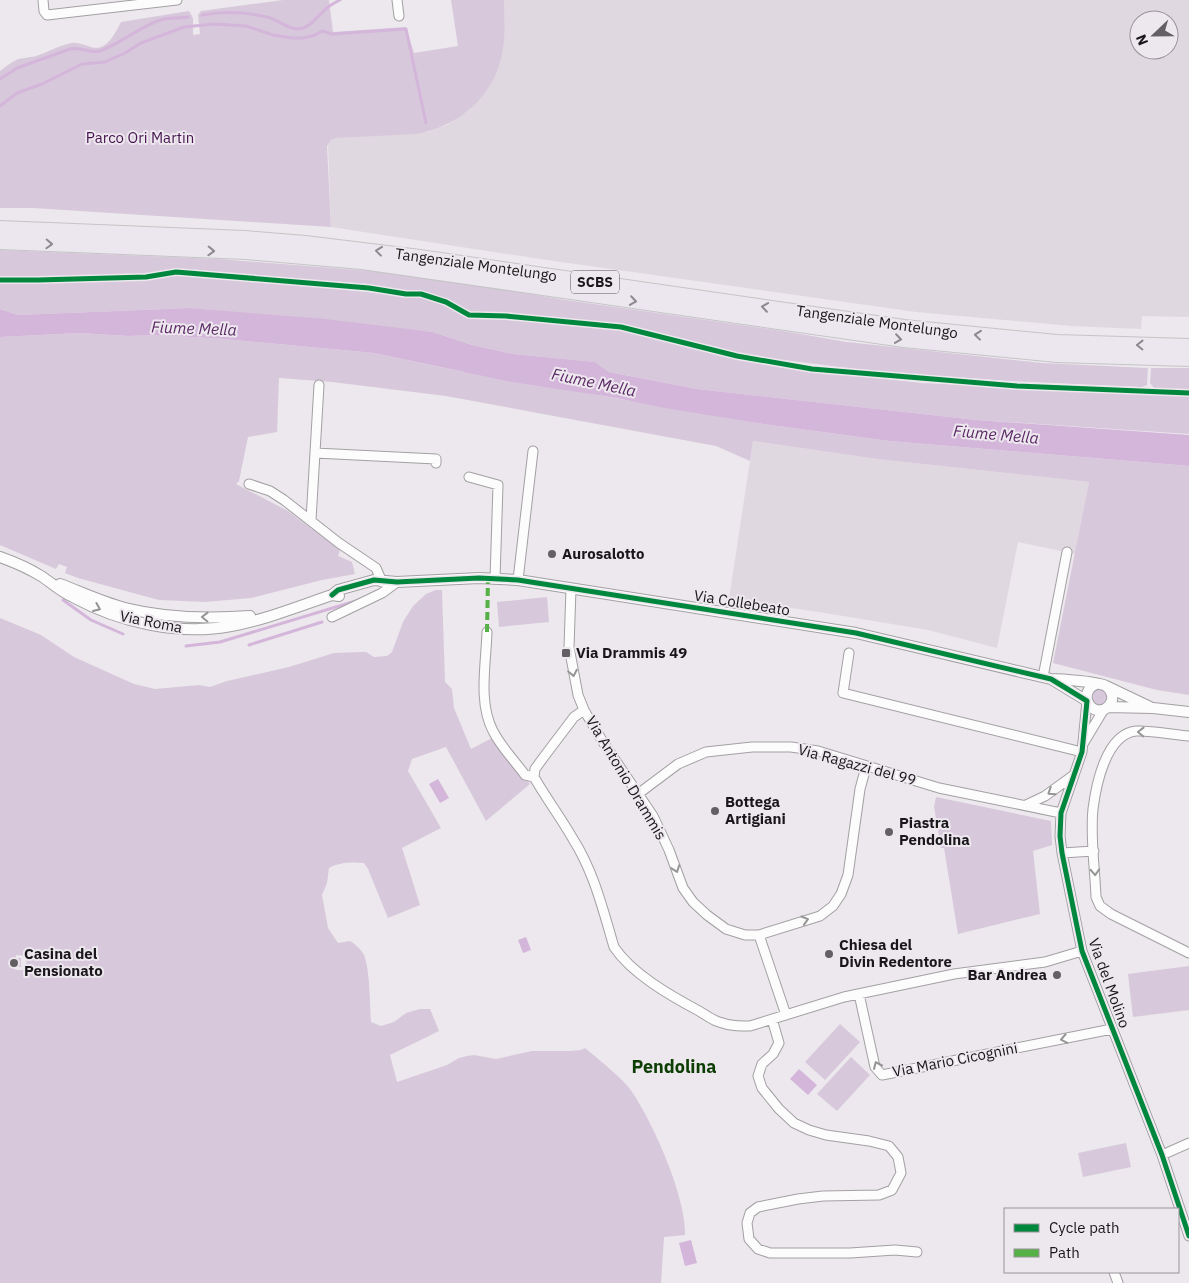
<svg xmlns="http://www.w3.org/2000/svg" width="1189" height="1283" font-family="'IBM Plex Sans',sans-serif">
  <rect width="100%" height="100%" fill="#ece8ed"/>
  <path fill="#e0d8e1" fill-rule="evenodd" d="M504,0h685v317l-47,-1 -1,13 -70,-3 -155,-14 -376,-53 -209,-32 -3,-84 5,-5 94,-6 20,-7 21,-14 20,-22 12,-26 4,-27zM1139,20h30v30h-30z
    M753,441l124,18 212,23 -14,72 -57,-12 -21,106 -69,-18 -103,-17 -96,-14z"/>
  <path fill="#d8c8db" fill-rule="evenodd" d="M283,0h46l4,32 73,-5 8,26 44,-7 -7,-46h53c0,18 2,36 -2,54 -8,43 -44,73 -86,80l-80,4 -5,2 -4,6 4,81 -298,-19h-33v-137c5,-4 10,-8 16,-11 7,-3 16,-2 23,-5 11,-4 21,-10 33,-12 6,-1 12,2 19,4 15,5 24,-13 30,-25l68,-11 4,7v17l7,-1 -2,-19 3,-4z
    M0,250l218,9 153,12 101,13 94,16 217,31 64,11 195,21 106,5 -1,17 -5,2 -131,-6 -131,-9 -129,-16 -127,-30 -86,-10 -67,-3 -23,-13 -25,-8 -225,-22h-27l-20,4 -110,4 -41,-1z
    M170,274l45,2 180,19h27l28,10 12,9 14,4 77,5 65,6 116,29 81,13 106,12 268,11v40l-212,-14 -280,-31 -88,-17 -14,-10 -81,-8 -42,-9 -39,-13 -243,-24 -172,7 -18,-6v-28l46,1 105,-4z
    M80,333l48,3 29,-1 67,4 150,14 80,17 309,54 126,17 300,25v229l-32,-5 -104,-27 36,-181 -212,-23 -124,-18 -3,20 -34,-15 -270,-50 -114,-14 -53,-4 -2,54 -29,5 -9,44 -3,3 52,27 52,39 -2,6 14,6 3,12 -33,6 -71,18 -46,4 -46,-2 -81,-22 -13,-5 2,-6 -8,-3 -3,5 -56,-24v-208z
    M1151,368h38v23l-35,-3 -4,-5z
    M436,590h6l3,92 7,7 2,19 17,41 29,-15 30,50 -44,37 -40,-74 -34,12 -4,12 33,57 -39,20 18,57 -32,13 -20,-49 -4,-6c-13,-1 -24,-1 -35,5l-2,15 -5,12 6,33 10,15 12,-2c5,3 11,8 14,14 6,15 6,50 7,67l10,4 13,-4 12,-9 14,-4h10l9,22 -49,24 7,27 50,-17 12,-7 8,-2 7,-1 22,4 36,-8h39l10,-1 4,-2c13,11 36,29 45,41 22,31 57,109 55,146l-21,2 -3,46h-661v-665l41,17 33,22 60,27 21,5 44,-4 11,2 17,-6 62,-14 45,-14 26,-1h6l8,5 13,-1 5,-4 11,-30 10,-16 13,-12zM16,955l11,1 -1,12 -4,2h-7v-3h6v-9h-5z
    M547,597l2,25 -50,5 -2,-25z
    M1091 697a8 8 0 1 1 16 0a8 8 0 1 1-16 0Z
    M936,797l115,24 1,24 -19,6 7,63 -82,20 -14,-86h-3l-7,-41z
    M1189,966v44l-56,7 -5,-43z
    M840,1024l20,18 -35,38 -20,-18z
    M851,1057l19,18 -33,36 -20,-17z
    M1126,1143l5,24 -48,10 -5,-24z"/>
  <path fill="#d4b6db" d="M190,308l135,11 108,13 39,13 42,9 81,8 14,10 88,17 280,31 212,15v31l-300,-25 -126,-17 -98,-16 -49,-10 -109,-17 -133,-28 -150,-14 -67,-4 -29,1 -48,-3 -80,4v-28l18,6z
    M438,779l11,19 -9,5 -11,-19z
    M526,937l5,13 -8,3 -5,-13z
    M799,1069l18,16 -9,10 -18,-16z
    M691,1240l6,23 -12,3 -6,-23z"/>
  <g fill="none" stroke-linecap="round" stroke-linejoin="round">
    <path stroke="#d4b6db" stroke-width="3" d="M202,15c22,-4 44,-3 65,2 13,3 23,15 36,11 10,-3 14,-12 21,-17 4,-5 10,-8 16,-11
      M0,79l17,-11 53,-19c10,-3 20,5 30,2 22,-8 41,-26 64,-32 8,-1 16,-1 24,-2
      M0,106l17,-13 25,-9 40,-20 23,-2 20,-9 16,-10 43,-16 30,-3 32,2 27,9 19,3h12l11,-3 7,-4 10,3 74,-5 20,94
      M63,600l28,20 32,14
      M249,645l73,-23
      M186,646l34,-4 139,-42"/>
    <defs>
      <path id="minor" d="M43,0l1,11 3,4 130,-15
        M397,0l2,16
        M315,453l121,6v4
        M469,477l29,8 -3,94
        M249,484l21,7 14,9 55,43 37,25 6,14
        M311,520l8,-135
        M518,580l15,-129
        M571,589l-2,58 9,48 6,15 19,32 50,74 16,34 14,38 10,14 14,13 19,14 19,6h14l61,-19 13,-10 8,-12 7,-19 12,-86 6,-22
        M332,617l50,-24 15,-11
        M487,632c-1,32 -9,71 6,99 8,16 22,30 32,44l9,2
        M849,653l-6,40 239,59
        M1043,677l24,-125
        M1087,701l-5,51 -21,61 -1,23 2,17 20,98 80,204 27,81
        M584,710l-10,7 -31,41 -8,11 -1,8c12,21 27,41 39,62 21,33 30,71 41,108 18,27 57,49 85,64 7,4 13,9 20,11 11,4 20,4 31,4l94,-29 110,-23 91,-12 37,-11
        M1189,736c-15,-1 -39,-6 -53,-5 -30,3 -40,54 -43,78 -3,28 2,60 3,88l4,9 11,8 78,39
        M1083,744l21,-35
        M638,794l40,-30 28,-12 46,-5h39l27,4 121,37 122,25
        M1026,805l19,-9 29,-21
        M1062,853l32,-2
        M759,935l27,80
        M859,994l16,73 7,8 230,-46
        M772,1019l7,24 -6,11 -11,10 -4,12 4,12 17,21 15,14 15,7 17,5 43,6 20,5 9,11 3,16 -9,17 -13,5 -56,1 -25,3 -40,8 -8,6 -3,10 2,16 9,10 12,4h80l45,-3 22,2
        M1162,1155l27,-12
        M1114,1272l4,11"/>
      <path id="tertiary" d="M0,557c14,5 28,11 41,19 11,7 20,16 32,21 46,25 105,39 158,29 34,-6 68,-20 101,-31l7,1
        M60,584c21,8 42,18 65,24 40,10 83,11 125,8
        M332,595l6,-5 36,-10 23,2 82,-4 39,2 338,53 195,46 36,22
        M1051,679c10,0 48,3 55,7 4,3 7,8 6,14 -1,4 -3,7 -7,9 -16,7 -27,-17 -9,-25
        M1106,686l44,21
        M1108,707l45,1 36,4"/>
      <path id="trunk" d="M0,228l245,10 60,5 115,14 484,70 153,15 132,4
        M0,242l246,10 116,10 542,78 153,15 132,4"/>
    </defs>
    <use href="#minor" stroke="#a3a0a3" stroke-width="11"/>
    <use href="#tertiary" stroke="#a3a0a3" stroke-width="12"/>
    <use href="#trunk" stroke="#c5c4c6" stroke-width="16"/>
    <use href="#minor" stroke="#fcfcfc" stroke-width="9"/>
    <use href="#tertiary" stroke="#fcfcfc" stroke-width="10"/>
    <use href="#trunk" stroke="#ece6ee" stroke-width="14"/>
    <path stroke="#55b145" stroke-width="4" stroke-dasharray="8 4" stroke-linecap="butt" d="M487,632l1,-54"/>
    <defs>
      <path id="cycleway" d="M0,280h38l108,-3 30,-5 193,16 37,6h15l25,8 23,13 37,1 115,11 116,29 75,13 205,17 172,7
        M332,595l6,-5 36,-10 23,2 82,-4 39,2 338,53 195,46 36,22 -5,51 -21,61 -1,23 2,17 20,98 80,204 27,81"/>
    </defs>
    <use href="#cycleway" stroke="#ede7ee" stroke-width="8"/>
    <use href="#cycleway" stroke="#00873e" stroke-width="5"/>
  </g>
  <defs><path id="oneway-chevron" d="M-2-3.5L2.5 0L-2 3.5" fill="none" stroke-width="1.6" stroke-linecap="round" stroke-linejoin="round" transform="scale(1.25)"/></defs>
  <g stroke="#8d898f">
    <use href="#oneway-chevron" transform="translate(49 244) rotate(2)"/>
    <use href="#oneway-chevron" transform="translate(211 251) rotate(2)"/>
    <use href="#oneway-chevron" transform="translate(379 251) rotate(-173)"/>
    <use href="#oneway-chevron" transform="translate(633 301) rotate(8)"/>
    <use href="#oneway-chevron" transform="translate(765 307) rotate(-172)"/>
    <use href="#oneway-chevron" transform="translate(978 335) rotate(-174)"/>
    <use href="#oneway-chevron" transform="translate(898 339) rotate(8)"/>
    <use href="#oneway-chevron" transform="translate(1140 345) rotate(-179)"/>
  </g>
  <g stroke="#969596">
    <use href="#oneway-chevron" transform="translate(97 608) rotate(23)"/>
    <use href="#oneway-chevron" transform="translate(205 617) rotate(-179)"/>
    <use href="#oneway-chevron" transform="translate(573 673) rotate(79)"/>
    <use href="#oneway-chevron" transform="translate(1141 732) rotate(-179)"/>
    <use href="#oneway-chevron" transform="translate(1051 792) rotate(147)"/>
    <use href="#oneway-chevron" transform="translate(676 869) rotate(70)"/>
    <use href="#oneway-chevron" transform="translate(1095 872) rotate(87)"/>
    <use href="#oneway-chevron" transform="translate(805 920) rotate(-17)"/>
    <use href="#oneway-chevron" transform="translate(1064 1039) rotate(169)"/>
    <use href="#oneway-chevron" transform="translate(877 1065) rotate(-114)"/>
  </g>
  <g fill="#636064" stroke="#ede7ee" stroke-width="2">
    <circle cx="552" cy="554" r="5"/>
    <rect x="561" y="648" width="10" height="10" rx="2.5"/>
    <circle cx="715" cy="811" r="5"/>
    <circle cx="889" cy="832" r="5"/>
    <circle cx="829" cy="954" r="5"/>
    <circle cx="14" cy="963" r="5"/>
    <circle cx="1057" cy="975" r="5"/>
  </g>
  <g text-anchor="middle" stroke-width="4" stroke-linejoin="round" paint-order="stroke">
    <rect fill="#ede7ee" stroke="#59555a" stroke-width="1" x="571" y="270.5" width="48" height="23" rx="4"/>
    <g font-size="14" font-weight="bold" fill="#19171a">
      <text x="595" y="287">SCBS</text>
    </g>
    <g font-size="15" fill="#461450" stroke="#ede7ee">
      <text x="140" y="143">Parco Ori Martin</text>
    </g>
    <g font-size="15" fill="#19171a" stroke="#ede7ee">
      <text transform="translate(476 265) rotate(8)" y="5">Tangenziale Montelungo</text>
      <text transform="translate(877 322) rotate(8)" y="5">Tangenziale Montelungo</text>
      <text transform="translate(742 603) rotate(9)" y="5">Via Collebeato</text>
      <text transform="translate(151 622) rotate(11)" y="5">Via Roma</text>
      <text transform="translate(857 765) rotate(15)" y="5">Via Ragazzi del 99</text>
      <text transform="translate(626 778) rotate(59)" y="5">Via Antonio Drammis</text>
      <text transform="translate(1109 983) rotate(70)" y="5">Via del Molino</text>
      <text transform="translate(955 1060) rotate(-11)" y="5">Via Mario Cicognini</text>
    </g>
    <g font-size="15" font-weight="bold" fill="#19171a" stroke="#ede7ee" text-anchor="start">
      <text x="562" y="559">Aurosalotto</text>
      <text x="576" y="658">Via Drammis 49</text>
      <text x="725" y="807">Bottega<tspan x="725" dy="17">Artigiani</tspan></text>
      <text x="899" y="828">Piastra<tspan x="899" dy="17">Pendolina</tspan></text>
      <text x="839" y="950">Chiesa del<tspan x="839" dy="17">Divin Redentore</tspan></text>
      <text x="24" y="959">Casina del<tspan x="24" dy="17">Pensionato</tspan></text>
      <text x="1047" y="980" text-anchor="end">Bar Andrea</text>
    </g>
    <g font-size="16" font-style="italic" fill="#5b2966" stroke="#ede7ee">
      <text transform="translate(194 328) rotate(2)" y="6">Fiume Mella</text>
      <text transform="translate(594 382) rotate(12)" y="6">Fiume Mella</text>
      <text transform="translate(996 434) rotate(5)" y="6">Fiume Mella</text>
    </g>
    <g font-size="18" font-weight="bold" fill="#0c3d02" stroke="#ede7ee">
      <text x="674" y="1073">Pendolina</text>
    </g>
  </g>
  <rect x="1004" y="1208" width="175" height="65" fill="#ede7ee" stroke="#989499"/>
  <rect x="1014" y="1224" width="25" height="8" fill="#00873e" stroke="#989499"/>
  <text x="1049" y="1233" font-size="15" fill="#19171a">Cycle path</text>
  <rect x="1014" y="1249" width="25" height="8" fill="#55b145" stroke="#989499"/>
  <text x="1049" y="1258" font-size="15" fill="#19171a">Path</text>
  <g transform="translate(1154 35) rotate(248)"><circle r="24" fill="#ede7ee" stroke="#989499"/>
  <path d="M0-4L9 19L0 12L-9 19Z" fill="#636064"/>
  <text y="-8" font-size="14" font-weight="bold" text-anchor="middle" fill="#19171a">N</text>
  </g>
</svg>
